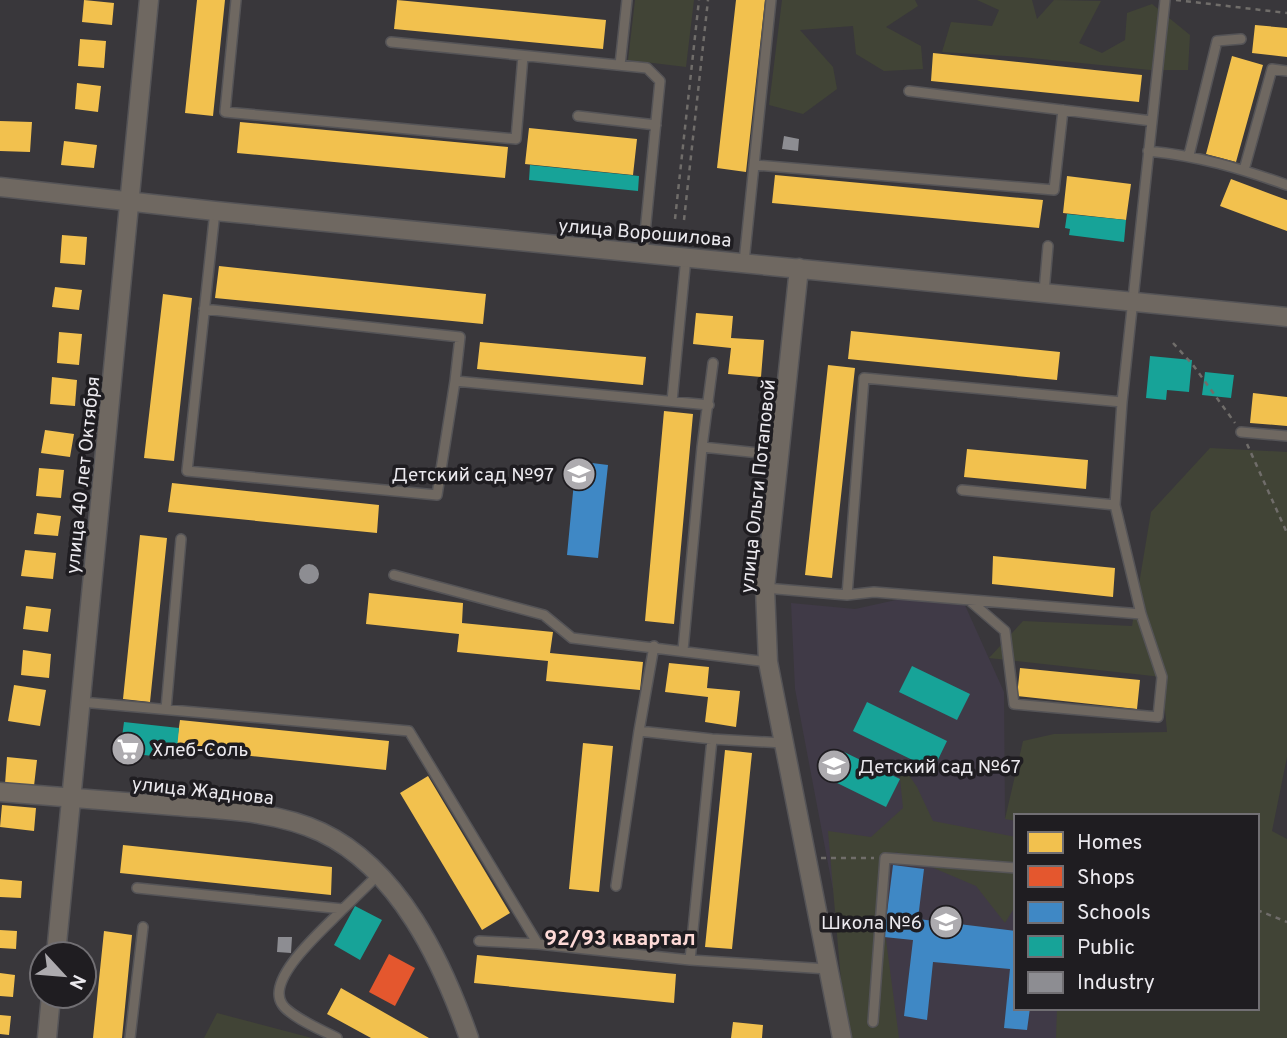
<svg xmlns="http://www.w3.org/2000/svg" width="1287" height="1038" font-family="Overpass,sans-serif">
  <rect width="100%" height="100%" fill="#39373b"/>
  <path fill="#403a47" d="M905,598l59,5 40,89 1,126 11,2v188h123l-4,30h-274l-66,-349 -4,-86 64,6z"/>
  <path fill="#414436" d="M635,0h59l-8,67 -58,-7z
    M782,0h133l3,6 -32,21 35,19 2,23 -39,2 -28,-17 -3,-28 -53,4 33,37 4,22 -34,25 -34,-9z
    M977,0h55l5,19 17,-19 47,1 -22,42 23,10 23,-13 2,-27 25,-9 38,31 -2,35h-38l-129,-13 -79,-5 9,-30 41,4 7,-16z
    M1210,448l77,4v305l-15,74 15,8v199h-231l1,-30h200v-192h-241v5l-11,-2 18,-78 31,-7 113,-2 -5,-55 -173,-19 34,-37 109,5 19,-114z
    M898,759l19,28 16,34 83,16v68l-11,18 -29,-37 -80,-34 -17,35 20,151h-53l-18,-207 43,6 32,-29z
    M217,1013l95,25h-108z"/>
  <path fill="#f2c14e" d="M84,0l30,3 -2,22 -30,-3z
    M197,0h28l-12,116 -28,-3z
    M397,0l209,20 -3,29 -209,-20z
    M736,0h29l-19,172 -29,-4z
    M1255,25l32,3v29l-35,-4z
    M80,39l26,2 -2,27 -26,-2z
    M933,53l209,22 -3,27 -208,-21z
    M1232,56l31,9 -27,97 -30,-8z
    M77,83l24,3 -3,26 -23,-3z
    M0,121l32,1 -2,30 -30,-1z
    M240,122l268,25 -3,31 -268,-25z
    M529,128l108,11 -4,36 -108,-11z
    M64,141l33,4 -3,23 -33,-3z
    M775,175l268,25 -4,28 -267,-25z
    M1067,176l64,8 -5,36 -63,-7z
    M1231,179l56,21v31l-67,-25z
    M62,235l25,2 -2,28 -25,-2z
    M219,266l267,28 -3,30 -268,-26z
    M55,287l27,3 -3,20 -27,-3z
    M163,294l29,4 -18,163 -30,-3z
    M696,313l37,3 -2,22 33,2 -3,37 -33,-3 3,-26 -38,-4z
    M851,331l209,21 -3,28 -209,-21z
    M59,332l23,2 -3,31 -22,-2z
    M480,342l166,15 -3,28 -166,-16z
    M828,365l27,3 -23,210 -27,-3z
    M52,377l25,3 -2,26 -25,-2z
    M1253,393l34,4v29l-37,-3z
    M664,411l29,3 -19,210 -29,-3z
    M45,430l29,4 -4,23 -29,-4z
    M967,449l121,11 -2,29 -122,-12z
    M39,468l25,2 -3,28 -25,-2z
    M172,483l207,22 -2,28 -209,-21z
    M37,513l24,3 -3,20 -24,-2z
    M140,535l27,3 -17,164 -27,-3z
    M25,550l31,3 -3,26 -32,-3z
    M993,556l122,12 -2,29 -121,-13z
    M369,593l94,10 -1,20 91,9 -3,21 93,9 -3,28 -94,-9 2,-20 -91,-9 2,-18 -93,-10z
    M26,606l25,3 -3,23 -25,-3z
    M23,650l28,4 -2,24 -28,-3z
    M669,663l40,4 -2,21 33,3 -4,36 -31,-5 3,-25 -43,-5z
    M1020,668l120,12 -3,29 -120,-13z
    M14,685l32,5 -6,36 -32,-5z
    M180,720l209,21 -3,29 -210,-22z
    M583,743l30,3 -14,146 -30,-3z
    M725,750l27,3 -20,196 -27,-2z
    M7,757l30,3 -3,26 -29,-2z
    M428,776l82,137 -28,17 -82,-137z
    M2,805l34,3 -2,23 -34,-4z
    M123,845l209,22 -1,28 -211,-22z
    M0,879l22,2 -1,17 -21,-1z
    M0,930l17,1 -1,18 -16,-1z
    M104,931l28,4 -10,103h-29z
    M477,955l199,19 -2,29 -200,-20z
    M0,973l15,2 -2,22 -13,-1z
    M341,988l88,50h-58l-44,-24z
    M0,1015l11,1 -2,19 -9,-1z
    M733,1022l30,3 -1,13h-31z"/>
  <path fill="#e4572e" d="M389,954l26,14 -20,38 -26,-14z"/>
  <path fill="#3f88c5" d="M576,461l32,4 -10,93 -31,-3z
    M893,865l31,4 -6,50 98,12v77h14l-3,22 -23,-2 6,-59 -77,-7 -6,58 -23,-4 9,-76 -29,-3z"/>
  <path fill="#17a398" d="M530,165l109,11 -1,15 -109,-11z
    M1067,214l59,6 -2,22 -55,-7 1,-6 -5,-1z
    M1150,356l42,4 -3,32 -22,-2 -1,10 -20,-2z
    M1205,372l29,3 -3,23 -29,-3z
    M912,666l58,28 -13,26 -58,-28z
    M867,702l80,39 -14,29 -80,-39z
    M124,722l55,6 -3,31 -56,-7z
    M844,752l56,27 -14,28 -55,-27z
    M355,906l27,14 -22,40 -26,-15z"/>
  <path fill="#8d8d92" d="M784,136l15,3 -1,12 -16,-2z
    M299 574a10 10 0 1 1 20 0a10 10 0 1 1-20 0Z
    M278,937h14l-1,16 -14,-1z"/>
  <g fill="none" stroke-linecap="round" stroke-linejoin="round">
    <defs>
      <path id="lane" d="M236,0l-11,112 291,27 7,-83
        M391,42l256,26 13,13 -17,172
        M620,65l7,-65
        M909,91l243,30
        M578,116l78,9
        M1148,151c51,5 91,17 139,34
        M1189,155l28,-114 24,-2
        M755,165l299,25 9,-80
        M1244,170l28,-101 15,2
        M215,211l-28,260 250,24 18,-114
        M744,262l27,-262
        M1044,292l4,-46
        M204,309l256,28 -5,44 254,24
        M672,401l14,-144
        M1241,432l46,4
        M702,447l77,8
        M962,490l153,15
        M394,575l150,40 28,23 196,24
        M765,588l82,7 27,-3 267,22
        M847,595l17,-217 258,24
        M969,600l36,31 9,73 144,13 4,-40 -21,-63 -26,-109 7,-103 43,-402
        M683,650l19,-203 11,-84
        M81,702l328,29 129,213
        M166,709l15,-170
        M639,731l15,-85
        M616,886l23,-155 73,8 71,4
        M137,888l206,21 35,-34
        M479,941l59,3 152,16 138,9
        M690,960l22,-221
        M873,1022l12,-164 131,10
        M130,1038l13,-111
        M337,1038c-13,-7 -47,-21 -55,-34 -17,-26 44,-77 61,-95"/>
      <path id="street" d="M0,187l215,24 1072,106
        M799,268l-34,320 3,74 74,376
        M0,792c58,5 117,9 175,14 47,4 102,5 146,26 78,37 121,129 148,206
        M56,954l93,-954
        M47,1038l4,-42"/>
    </defs>
    <use href="#lane" stroke="#555457" stroke-width="12"/>
    <use href="#street" stroke="#555457" stroke-width="21"/>
    <path stroke="#706d6a" stroke-width="2.5" stroke-dasharray="5 5" stroke-linecap="butt" d="M1176,0l111,13
      M675,219l24,-219
      M684,220l24,-220
      M1173,343l20,22 42,58
      M1247,444l40,89
      M821,858h53
      M1257,910l30,12"/>
    <use href="#lane" stroke="#6f6861" stroke-width="9"/>
    <use href="#street" stroke="#6f6861" stroke-width="18"/>
  </g>
  <defs>
    <symbol id="school-disc" viewBox="-11 -11 22 22"><circle r="9.5" fill="#adabaf" stroke="#1f1d21"/><path d="M0-5L7-2L0 1L-7-2ZM-4 1L0 2.5L4 1V4Q0 6-4 4Z" fill="#fff"/></symbol>
    <symbol id="supermarket-disc" viewBox="-11 -11 22 22"><circle r="9.5" fill="#adabaf" stroke="#1f1d21"/><path d="M-6-5.5h2.5l.6 2H6L4.5 2H-2.5L-4.4-4H-6ZM-1.5 3.2a1.3 1.3 0 1 0 .1 0ZM3 3.2a1.3 1.3 0 1 0 .1 0Z" fill="#fff"/></symbol>
  </defs>
  <g fill-rule="evenodd">
    <use href="#school-disc" x="560" y="455" width="38" height="38"/>
    <use href="#supermarket-disc" x="109" y="730" width="38" height="38"/>
    <use href="#school-disc" x="815" y="747" width="38" height="38"/>
    <use href="#school-disc" x="927" y="903" width="38" height="38"/>
  </g>
  <g text-anchor="middle" stroke-width="7" stroke-linejoin="round" paint-order="stroke">
    <g font-size="19" fill="#ebe9ee" stroke="#1f1d21">
      <text transform="translate(645 232) rotate(5)" y="7">улица Ворошилова</text>
      <text transform="translate(82 475) rotate(-84)" y="7">улица 40 лет Октября</text>
      <text transform="translate(757 486) rotate(-84)" y="7">улица Ольги Потаповой</text>
      <text transform="translate(203 790) rotate(6)" y="7">улица Жаднова</text>
    </g>
    <g font-size="19" fill="#ebe9ee" stroke="#1f1d21" text-anchor="end">
      <text x="554" y="481">Детский сад №97</text>
      <text x="152" y="756" text-anchor="start">Хлеб-Соль</text>
      <text x="858" y="773" text-anchor="start">Детский сад №67</text>
      <text x="922" y="929">Школа №6</text>
    </g>
    <g font-size="21" font-weight="bold" fill="#fedad7" stroke="#1f1d21">
      <text x="620" y="945">92/93 квартал</text>
    </g>
  </g>
  <rect x="1014" y="814" width="245" height="196" fill="#1f1d21" stroke="#716f73" stroke-width="2"/>
  <rect x="1028" y="832" width="35" height="21" fill="#f2c14e" stroke="#716f73" stroke-width="2"/>
  <text x="1077" y="849" font-size="21" fill="#ebe9ee">Homes</text>
  <rect x="1028" y="866" width="35" height="21" fill="#e4572e" stroke="#716f73" stroke-width="2"/>
  <text x="1077" y="884" font-size="21" fill="#ebe9ee">Shops</text>
  <rect x="1028" y="902" width="35" height="21" fill="#3f88c5" stroke="#716f73" stroke-width="2"/>
  <text x="1077" y="919" font-size="21" fill="#ebe9ee">Schools</text>
  <rect x="1028" y="936" width="35" height="21" fill="#17a398" stroke="#716f73" stroke-width="2"/>
  <text x="1077" y="954" font-size="21" fill="#ebe9ee">Public</text>
  <rect x="1028" y="972" width="35" height="21" fill="#8d8d92" stroke="#716f73" stroke-width="2"/>
  <text x="1077" y="989" font-size="21" fill="#ebe9ee">Industry</text>
  <g transform="translate(63 975) rotate(116)"><circle r="33" fill="#1f1d21" stroke="#716f73" stroke-width="2"/>
  <path d="M0-5L12 26L0 18L-12 26Z" fill="#adabaf"/>
  <text y="-10" font-size="19" font-weight="bold" text-anchor="middle" fill="#ebe9ee">N</text>
  </g>
</svg>
